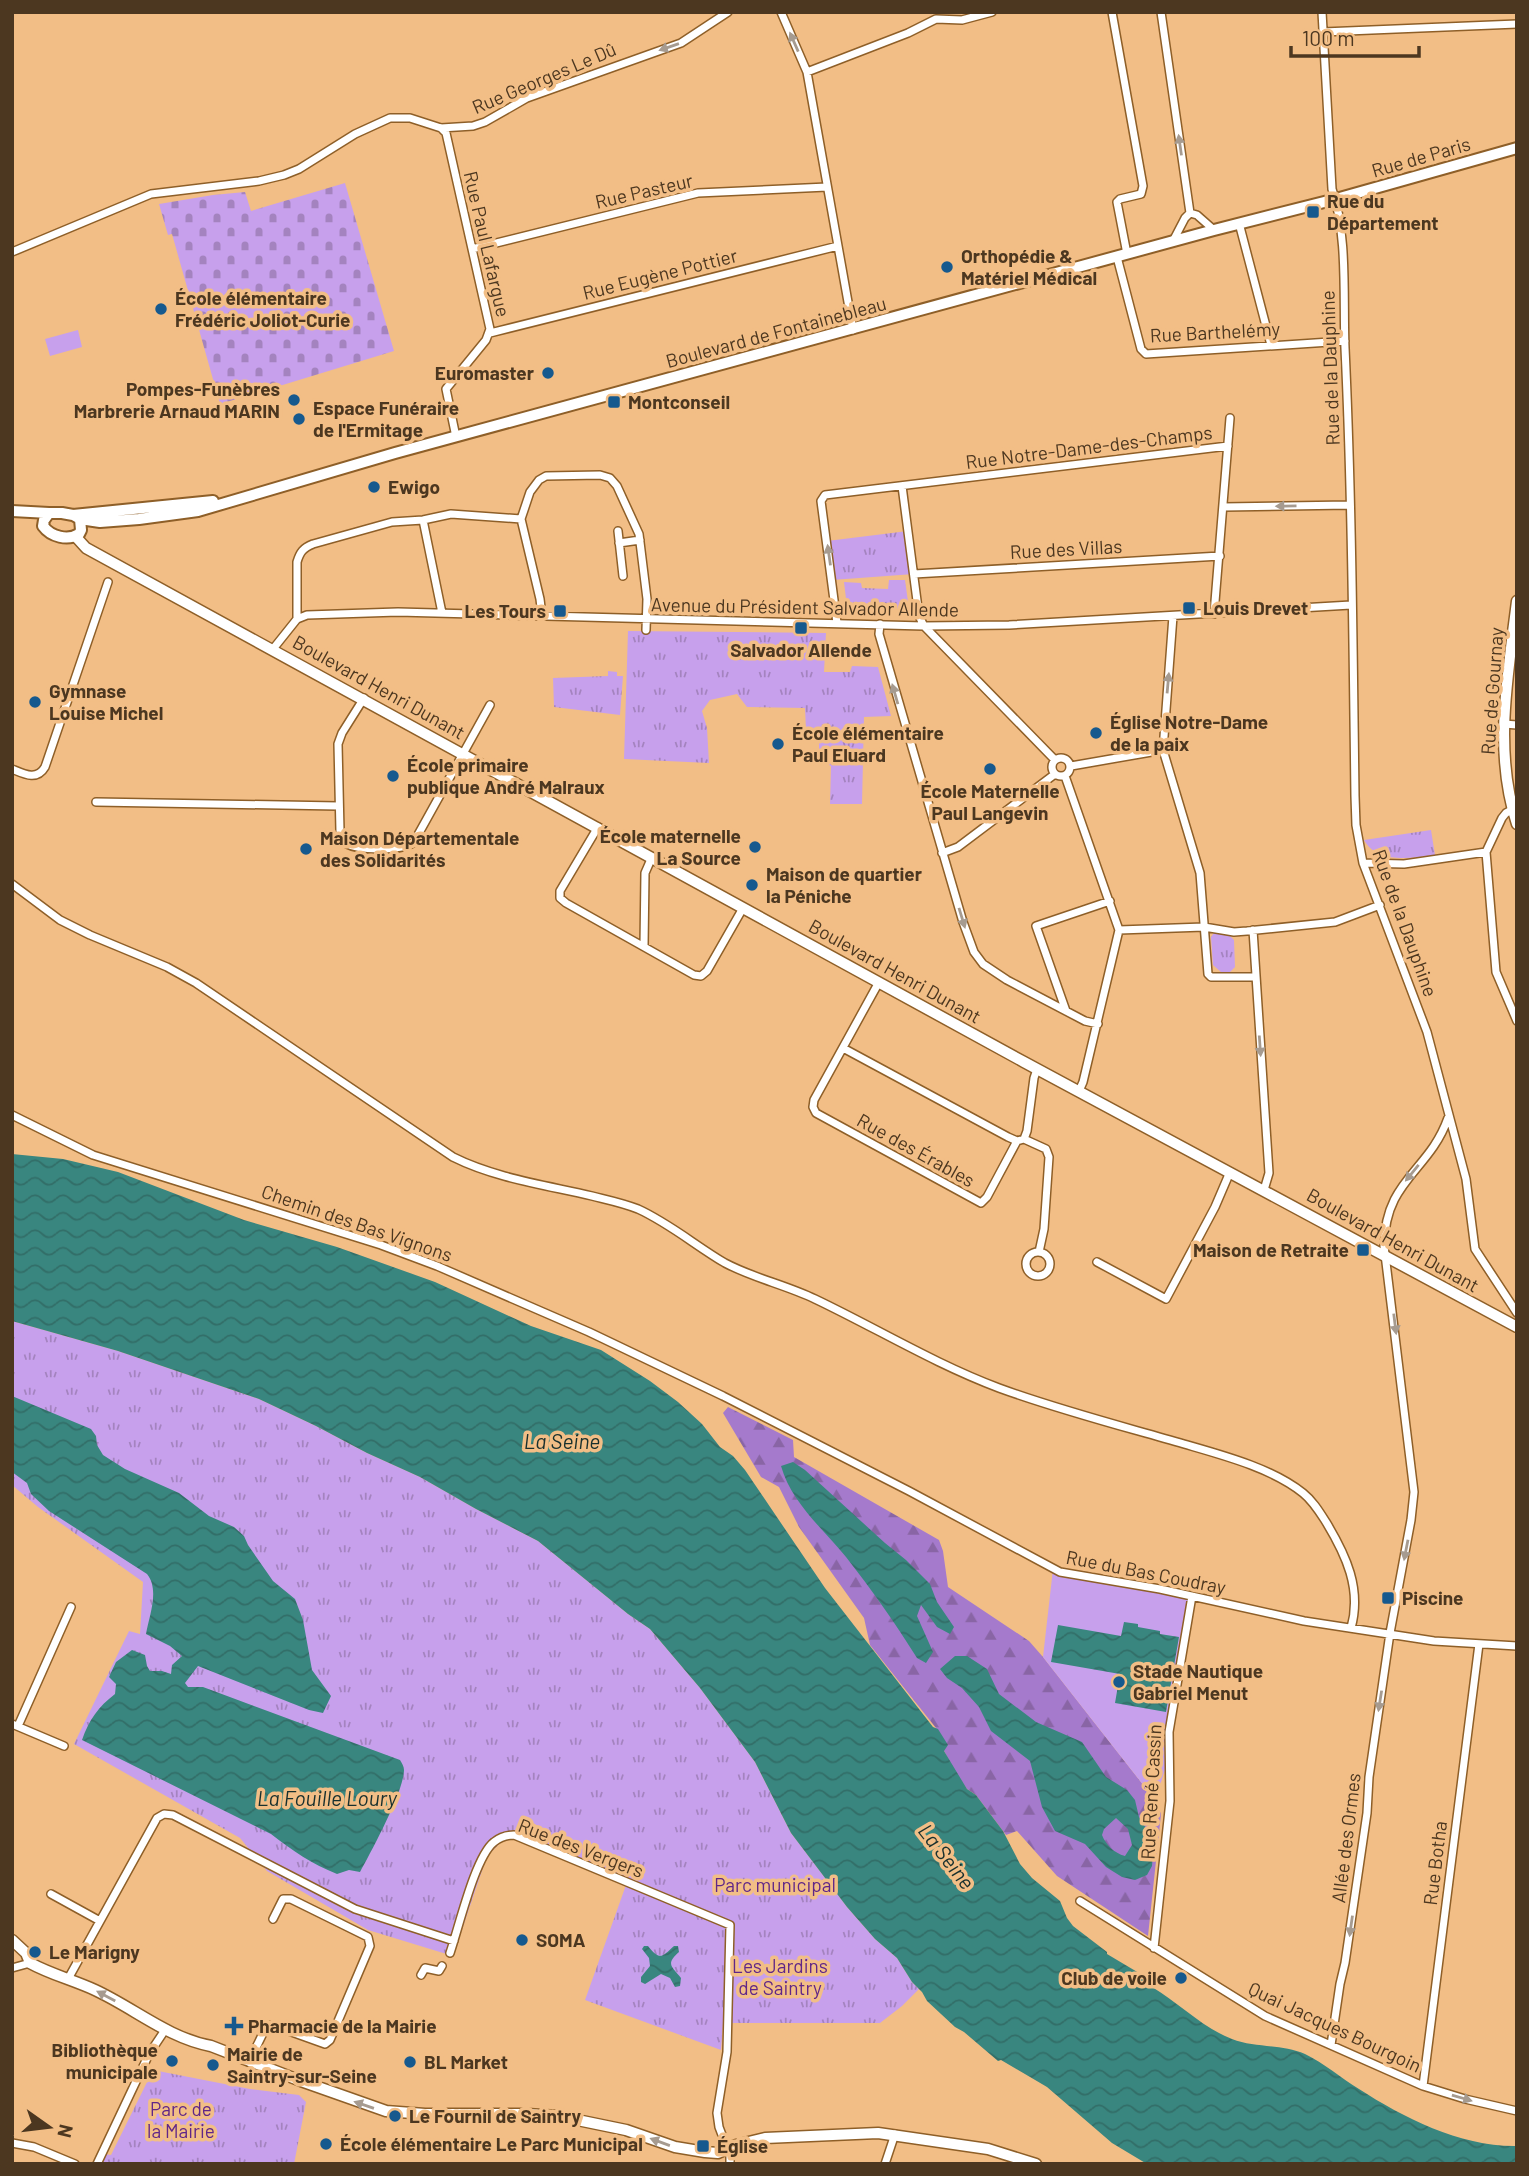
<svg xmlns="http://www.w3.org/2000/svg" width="1529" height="2176" font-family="Barlow,sans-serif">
  <defs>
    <pattern id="forest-firs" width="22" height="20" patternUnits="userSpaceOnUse" patternTransform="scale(1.75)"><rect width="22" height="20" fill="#a57acc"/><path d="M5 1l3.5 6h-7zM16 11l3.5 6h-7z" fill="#8965a5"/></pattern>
    <pattern id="cemetery-stones" width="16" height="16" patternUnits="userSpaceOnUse" patternTransform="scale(1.75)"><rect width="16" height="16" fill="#c7a0ec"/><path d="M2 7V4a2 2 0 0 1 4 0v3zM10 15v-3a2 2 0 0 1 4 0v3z" fill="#a483bf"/></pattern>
    <pattern id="park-tufts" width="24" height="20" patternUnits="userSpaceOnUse" patternTransform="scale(1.75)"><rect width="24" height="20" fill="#c7a0ec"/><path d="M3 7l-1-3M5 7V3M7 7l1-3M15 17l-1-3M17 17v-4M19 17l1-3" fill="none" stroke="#a483bf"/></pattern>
    <pattern id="water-waves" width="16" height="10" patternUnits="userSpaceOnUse" patternTransform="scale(1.75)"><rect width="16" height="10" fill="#39867f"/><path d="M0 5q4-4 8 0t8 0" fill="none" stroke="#326e68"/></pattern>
  </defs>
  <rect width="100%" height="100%" fill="#f2be86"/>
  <path fill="url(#forest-firs)" d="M728,1407l65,33 1,17 145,83 4,11 5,36 81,54 14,16 112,143 6,14 -13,122 -91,-60 -40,-45 -11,4 -30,-40 -9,-6 -10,-14 -13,-24 -8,-23 -66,-83 -6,-27 -65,-91 -20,-40 -18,-10 -38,-64z"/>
  <path fill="url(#cemetery-stones)" d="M345,183l49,168 -174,53 -48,-170 -4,1 -9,-31 54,-9 32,-3 6,19z"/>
  <path fill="url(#park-tufts)" d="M908,531l6,43 -82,6 -5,-39z
    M889,580h16l4,29 -62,-2 -3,-25 17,1 1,5 26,1z
    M628,631l198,2 -2,39h26l2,-6 26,1 13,49 -27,1 -2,87h-32l1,-38 -12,-6v-28l-13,-2 -1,-22 -58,-1 -10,-13 -27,6 -8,11 5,17 2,35 -85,-4z
    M608,671l9,1v4h6l-3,39 -66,-8 -1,-29 55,-2z
    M1431,830l4,25c-24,3 -58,9 -71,-15z
    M1214,933l16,3 4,4 1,27 -5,5h-9l-8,-7 -2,-28z
    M12,1321l106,30 141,48 57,27 51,27 53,24 56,32 62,32 90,73 22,15 50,59 55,74 36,71 56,74 28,32 22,19 15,24 7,7 -17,17 -22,17h-157l-2,27 -136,-50 41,-115 -107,-45 -9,-1 -9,3 -14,14 -34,100 -85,-26 -101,-59 -27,-33 -166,-94 55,-113 11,3 3,-52 -105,-75 -26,-22z
    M153,2070l97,19 49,6 7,7 -12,62h-193l3,-10 7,1z"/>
  <path fill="#c7a0ec" d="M78,330l4,17 -32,9 -5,-17z
    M1053,1569l139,27 -23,162 -14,42 -112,-143z"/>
  <path fill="url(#water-waves)" fill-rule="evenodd" d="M12,1154l51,5 55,13 126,48 93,27 98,35 96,44 70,24 49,31 28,21 24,22 18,23 13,9 12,14 80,118 108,139 5,2 10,16 -4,6 23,38 9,6 27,36 17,33 12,14 28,23 7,17 6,8 34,26v2l42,25 3,8c27,16 51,41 80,52 23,9 50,5 73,15 19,9 36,24 54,35 45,29 102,58 158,57v18h-370l-35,-21 -65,-56 -46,-27 -3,1 -34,-29 -9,-5 -28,-26 -5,-9 -10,-10 -15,-24 -22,-19 -28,-32 -56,-74 -36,-71 -55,-74 -50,-59 -22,-15 -90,-73 -62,-32 -56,-32 -53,-24 -51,-27 -57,-27 -141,-48 -106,-30z
    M12,1396l79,33 5,7 1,9 6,10 22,14 54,24 30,23 25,11 10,9 4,9 25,36 22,18 8,21 9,50 19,26 -8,17 -14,-3 -111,-44 -13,17 3,4h15l197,73c2,3 4,7 4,10 0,21 -33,82 -44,102l-11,-2 -12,4c-25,-10 -44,-23 -66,-40l-189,-94c7,-20 16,-33 33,-46l1,-10 -7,-7 7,-15 16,-12 13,5 2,11 3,5h12l9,3 1,-9 10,-9 -12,-10 -24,-12c3,-18 14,-44 1,-60l-98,-63 -18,-17 -4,-11 -15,-11z
    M793,1462l12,8 80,73 21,17 24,24 7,18 17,25 -4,7 -13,-7 -16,-22 -4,11 16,36 -7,11 -9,-5c-22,-35 -45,-68 -71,-101 -23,-28 -55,-55 -65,-91z
    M1124,1622l14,2v3l22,4v3l19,3 -13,75 -51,-9 5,-29 -69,-12 7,-37 63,11z
    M955,1656h12l20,13 12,25 37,28 46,20 24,35 21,13 8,10 4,17 15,24 -2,25 -5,9 -12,5 -13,-3 -16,-10 -21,-23 -30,-13 -13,-24 -12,-46 -39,-30 -12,-24 -17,-19 -15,-10 -7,-9zM1116,1818l12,11 4,16 -7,11c-11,-3 -19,-11 -23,-21l2,-6z
    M648,1946c12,15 14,11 26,0h4l1,6c-14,12 -7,15 2,26l-1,8 -5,1 -5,-9 -9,-4 -16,10 -4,-2v-5l9,-11 -1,-8 -7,-9 2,-3z"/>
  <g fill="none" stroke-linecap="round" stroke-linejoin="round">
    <defs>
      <path id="street" d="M781,12l26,60 46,258
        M1112,12l31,174 -2,8 -21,5 -3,3 10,52
        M1161,12l29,201
        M1322,12l10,177c16,46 11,110 13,159 7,149 8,299 10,448l1,29 7,38 64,169 39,147 9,70 42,64
        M1323,32l194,-8
        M807,72l101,-39 28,-14 26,1 30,-8
        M441,128l5,5 44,196 -4,11 -40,49 10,48
        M1190,213l7,2 17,15
        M1239,223l32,122
        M1173,241l12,-23 5,-5
        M472,249l226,-56 129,-6
        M12,252l139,-58 108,-13 25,-6 15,-6 56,-35 35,-16h20l31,10 32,-2 12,-4 42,-24 154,-55 47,-31
        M1117,257l24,92 5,5 199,-13
        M490,333l348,-87
        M902,486l17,130 5,10 131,134
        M1224,507l125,-2
        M423,520l19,93
        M618,531l5,45
        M619,543l21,-3
        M914,574l306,-18
        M1214,614l16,-196
        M542,616l-2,-17 -19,-80 9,-27 9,-12 7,-4 54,-1 10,3 7,8 22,48 8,65 -1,31
        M1173,616l-10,134 37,123 8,101 3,3h44
        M297,619v-57c3,-10 6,-14 16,-18l79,-22 31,-2 28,-6 70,5
        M837,623l-16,-122 4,-6 403,-49
        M880,624l-1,10 84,288 11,30 9,12 24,16 78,41 13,3
        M273,649l24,-30 10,-4 91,-3 526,14 85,-1 342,-20
        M364,698l-22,35 -4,11 2,87 7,13c13,7 57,7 67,-2l76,-137
        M1504,724l13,1
        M1052 767a9 9 0 1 1 18 0a9 9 0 1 1-18 0Z
        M1071,766l92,-16
        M12,769c12,5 25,12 33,-2l63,-185
        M1065,776l54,154 -36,152 -4,9
        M96,802l242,4
        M1512,810l-6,3 -4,5 -16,34 10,120 21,49
        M598,827l-38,64v7l6,5 128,72 7,1 6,-5 36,-63
        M942,853l16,-6 97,-73
        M1363,863l41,1 82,-12
        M12,884l48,36 30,15 77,32 29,16 257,174c42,21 92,28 139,39 16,4 31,7 46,13 31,14 58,37 87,54 28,15 61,22 90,36 61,29 120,65 184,89 60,22 123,38 185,56 38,11 88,24 119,49 10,8 16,18 23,29 20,33 36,67 25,106
        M1119,930l85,-3 30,5 13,-1 88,-9 45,-17
        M1253,930l16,243 -5,17
        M644,946l1,-73 7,-16
        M879,982l-65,118 -1,7 3,6 165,90 6,-6 30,-56
        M1066,1011l-30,-85 74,-25
        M843,1048l165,89 9,4 7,-2 22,10 3,8 -5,72 -5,23
        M12,1115l81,40 288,90 56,21 152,66 134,64 186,95 151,81 100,17 144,32 130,20 83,5
        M1024,1139l3,-8 7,-53 3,-9
        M1026 1264a12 12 0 1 1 24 0a12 12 0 1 1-24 0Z
        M1097,1262l69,37 49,-92 15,-35
        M12,1724l52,22
        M18,1726l53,-119
        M51,1894l49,27
        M1080,1901l185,115 158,70 42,13 52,12
        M1154,1948l16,-147 -1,-69 23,-136
        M450,1953c9,-26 25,-96 44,-111 6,-5 13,-7 20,-7l216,90 -3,127 -10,61 2,14 11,29v8
        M12,1968l18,-5
        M421,1975l4,-7 14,3 3,-5
        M68,1979l89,-161 7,-4 9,1 182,94 99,32
        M1331,2045l9,-61 5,-21 22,-150 2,-36 21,-144 21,-113 3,-28 -30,-246c1,-67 45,-74 64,-128
        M249,2062l17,-35 6,-2 53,19 5,-4 40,-94 -2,-9 -77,-38h-8l-10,20
        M1423,2086l56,-442
        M12,2143l22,4 41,17
        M97,2164l52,-110 16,-24
        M885,2164l10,-30"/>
      <path id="secondary" d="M76,537l10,11 938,514 493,265
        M1517,601c-9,74 -24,150 0,223
        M12,1940l14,13 4,10c20,11 43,17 65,27 39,18 73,48 116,56l90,35 85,30 39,3h102l31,2 68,14 49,17 30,5 13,1 18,-8 29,-7 113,-5 110,16 48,15"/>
      <path id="primary" d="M12,511l37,2
        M73,515l7,4 1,11 -2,4c-11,7 -28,3 -36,-8l1,-6 5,-7h13l11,2 140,-14
        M80,519l20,3 39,-3 59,-8 197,-58 819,-223 122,-31 181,-51"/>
    </defs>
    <use href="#street" stroke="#8e5f28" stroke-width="10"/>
    <use href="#secondary" stroke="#8e5f28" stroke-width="13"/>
    <use href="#primary" stroke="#8e5f28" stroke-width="14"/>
    <use href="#street" stroke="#fff" stroke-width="7"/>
    <use href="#secondary" stroke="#fff" stroke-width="10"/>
    <use href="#primary" stroke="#fff" stroke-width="10"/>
  </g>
  <defs><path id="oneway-solid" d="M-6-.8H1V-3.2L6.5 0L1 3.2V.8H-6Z" transform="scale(1.75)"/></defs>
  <g fill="#a69b90">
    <use href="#oneway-solid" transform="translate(794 42) rotate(-114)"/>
    <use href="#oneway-solid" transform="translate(669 47) rotate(161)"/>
    <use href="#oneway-solid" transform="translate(1180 145) rotate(-98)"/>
    <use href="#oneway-solid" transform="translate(1286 506) rotate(179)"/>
    <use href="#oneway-solid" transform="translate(829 555) rotate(-98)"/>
    <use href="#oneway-solid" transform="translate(1168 683) rotate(-85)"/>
    <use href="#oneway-solid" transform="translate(895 694) rotate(-106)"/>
    <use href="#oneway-solid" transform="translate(962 918) rotate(73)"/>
    <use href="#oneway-solid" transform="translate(1260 1046) rotate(86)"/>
    <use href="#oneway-solid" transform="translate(1412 1173) rotate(129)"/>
    <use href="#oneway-solid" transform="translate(1395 1324) rotate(83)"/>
    <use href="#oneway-solid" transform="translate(1406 1550) rotate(101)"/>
    <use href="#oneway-solid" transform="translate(1380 1701) rotate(99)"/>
    <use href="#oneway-solid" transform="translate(1351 1926) rotate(98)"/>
    <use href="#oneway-solid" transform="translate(106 1996) rotate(-152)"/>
    <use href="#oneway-solid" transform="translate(1462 2098) rotate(16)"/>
    <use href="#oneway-solid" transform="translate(364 2105) rotate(-161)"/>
    <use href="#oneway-solid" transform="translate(660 2142) rotate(-160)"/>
  </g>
  <g fill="#16598e" stroke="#f2be86" stroke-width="2.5">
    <rect x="1306" y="205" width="14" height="14" rx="3.5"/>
    <circle cx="947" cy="267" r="7"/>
    <circle cx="161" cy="309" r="7"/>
    <circle cx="548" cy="373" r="7"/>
    <circle cx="294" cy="400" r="7"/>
    <rect x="607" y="395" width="14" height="14" rx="3.5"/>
    <circle cx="299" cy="419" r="7"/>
    <circle cx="374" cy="487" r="7"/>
    <rect x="1182" y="601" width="14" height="14" rx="3.5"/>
    <rect x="553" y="604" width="14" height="14" rx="3.5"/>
    <rect x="794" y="621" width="14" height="14" rx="3.5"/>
    <circle cx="35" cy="702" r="7"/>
    <circle cx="1096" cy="733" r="7"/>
    <circle cx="778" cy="744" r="7"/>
    <circle cx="990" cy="769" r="7"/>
    <circle cx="393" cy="776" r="7"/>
    <circle cx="755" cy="847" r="7"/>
    <circle cx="306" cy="849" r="7"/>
    <circle cx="752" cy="885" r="7"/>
    <rect x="1356" y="1243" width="14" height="14" rx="3.5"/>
    <rect x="1381" y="1591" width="14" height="14" rx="3.5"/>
    <circle cx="1119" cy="1682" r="7"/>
    <circle cx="522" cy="1940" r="7"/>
    <circle cx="35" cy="1952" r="7"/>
    <circle cx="1181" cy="1978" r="7"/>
    <path d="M230.5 2015.5h7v7h7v7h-7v7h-7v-7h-7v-7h7z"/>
    <circle cx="172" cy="2061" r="7"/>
    <circle cx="410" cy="2062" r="7"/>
    <circle cx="213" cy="2065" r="7"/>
    <circle cx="395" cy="2116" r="7"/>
    <circle cx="326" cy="2144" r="7"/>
    <rect x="696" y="2139" width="14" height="14" rx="3.5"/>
  </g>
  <g text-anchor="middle" stroke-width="7" stroke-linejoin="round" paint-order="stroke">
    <g font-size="19" fill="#4c3720" stroke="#f2be86">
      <text transform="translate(544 78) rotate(-23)" y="7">Rue Georges Le Dû</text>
      <text transform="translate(1421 157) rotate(-16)" y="7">Rue de Paris</text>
      <text transform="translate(644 191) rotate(-13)" y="7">Rue Pasteur</text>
      <text transform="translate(487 244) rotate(77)" y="7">Rue Paul Lafargue</text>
      <text transform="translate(660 274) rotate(-14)" y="7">Rue Eugène Pottier</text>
      <text transform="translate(776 332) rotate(-15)" y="7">Boulevard de Fontainebleau</text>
      <text transform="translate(1215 332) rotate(-3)" y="7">Rue Barthelémy</text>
      <text transform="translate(1330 368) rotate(-92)" y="7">Rue de la Dauphine</text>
      <text transform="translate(1089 447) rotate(-7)" y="7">Rue Notre-Dame-des-Champs</text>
      <text transform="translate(1066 549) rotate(-3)" y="7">Rue des Villas</text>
      <text transform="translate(805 607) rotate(1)" y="7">Avenue du Président Salvador Allende</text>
      <text transform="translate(379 687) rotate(29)" y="7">Boulevard Henri Dunant</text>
      <text transform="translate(1492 691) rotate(-86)" y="7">Rue de Gournay</text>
      <text transform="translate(1405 923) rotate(70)" y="7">Rue de la Dauphine</text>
      <text transform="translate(895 971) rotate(29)" y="7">Boulevard Henri Dunant</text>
      <text transform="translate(916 1150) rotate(29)" y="7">Rue des Érables</text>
      <text transform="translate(357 1223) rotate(19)" y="7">Chemin des Bas Vignons</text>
      <text transform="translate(1393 1240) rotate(29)" y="7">Boulevard Henri Dunant</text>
      <text transform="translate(1146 1572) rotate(11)" y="7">Rue du Bas Coudray</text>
      <text transform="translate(1151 1792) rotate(-87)" y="7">Rue René Cassin</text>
      <text transform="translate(1346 1838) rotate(-83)" y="7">Allée des Ormes</text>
      <text transform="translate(581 1848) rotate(21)" y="7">Rue des Vergers</text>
      <text transform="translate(1435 1863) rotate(-83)" y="7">Rue Botha</text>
      <text transform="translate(1335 2027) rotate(25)" y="7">Quai Jacques Bourgoin</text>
    </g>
    <g font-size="19" font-weight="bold" fill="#4c3720" stroke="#f2be86" text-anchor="start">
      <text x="1327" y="208">Rue du<tspan x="1327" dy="22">Département</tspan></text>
      <text x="961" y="263">Orthopédie &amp;<tspan x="961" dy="22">Matériel Médical</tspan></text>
      <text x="175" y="305">École élémentaire<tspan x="175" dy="22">Frédéric Joliot-Curie</tspan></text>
      <text x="534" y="380" text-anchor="end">Euromaster</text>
      <text x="280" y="396" text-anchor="end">Pompes-Funèbres<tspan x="280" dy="22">Marbrerie Arnaud MARIN</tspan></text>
      <text x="628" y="409">Montconseil</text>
      <text x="313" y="415">Espace Funéraire<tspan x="313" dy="22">de l'Ermitage</tspan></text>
      <text x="388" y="494">Ewigo</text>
      <text x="1203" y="615">Louis Drevet</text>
      <text x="546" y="618" text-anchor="end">Les Tours</text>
      <text x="801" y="657" text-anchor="middle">Salvador Allende</text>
      <text x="49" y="698">Gymnase<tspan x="49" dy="22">Louise Michel</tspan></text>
      <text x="1110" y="729">Église Notre-Dame<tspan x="1110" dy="22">de la paix</tspan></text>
      <text x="792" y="740">École élémentaire<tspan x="792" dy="22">Paul Eluard</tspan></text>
      <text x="407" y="772">École primaire<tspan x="407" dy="22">publique André Malraux</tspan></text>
      <text x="990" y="798" text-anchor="middle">École Maternelle<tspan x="990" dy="22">Paul Langevin</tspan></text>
      <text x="741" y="843" text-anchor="end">École maternelle<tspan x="741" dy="22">La Source</tspan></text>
      <text x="320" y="845">Maison Départementale<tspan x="320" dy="22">des Solidarités</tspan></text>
      <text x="766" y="881">Maison de quartier<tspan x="766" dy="22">la Péniche</tspan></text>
      <text x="1349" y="1257" text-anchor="end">Maison de Retraite</text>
      <text x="1402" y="1605">Piscine</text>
      <text x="1133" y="1678">Stade Nautique<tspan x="1133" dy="22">Gabriel Menut</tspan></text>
      <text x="536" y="1947">SOMA</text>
      <text x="49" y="1959">Le Marigny</text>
      <text x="1167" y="1985" text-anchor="end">Club de voile</text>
      <text x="248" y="2033">Pharmacie de la Mairie</text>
      <text x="158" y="2057" text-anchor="end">Bibliothèque<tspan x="158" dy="22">municipale</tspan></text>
      <text x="227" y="2061">Mairie de<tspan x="227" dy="22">Saintry-sur-Seine</tspan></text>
      <text x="424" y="2069">BL Market</text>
      <text x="409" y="2123">Le Fournil de Saintry</text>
      <text x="340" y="2151">École élémentaire Le Parc Municipal</text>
      <text x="717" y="2153">Église</text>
    </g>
    <g font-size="19" fill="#602688" stroke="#f2be86">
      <text x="775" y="1892">Parc municipal</text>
      <text x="780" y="1973">Les Jardins<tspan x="780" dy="22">de Saintry</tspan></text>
      <text x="181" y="2116">Parc de<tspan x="181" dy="22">la Mairie</tspan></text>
    </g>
    <g font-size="21" font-style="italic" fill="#18302e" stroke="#f2be86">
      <text x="562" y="1449">La Seine</text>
      <text x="327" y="1806">La Fouille Loury</text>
      <text transform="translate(946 1857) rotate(52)" y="7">La Seine</text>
    </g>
  </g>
  <rect width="1529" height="2176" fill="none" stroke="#4c3720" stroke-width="28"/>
  <g transform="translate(49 2127) rotate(104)" stroke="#f2be86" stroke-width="5" paint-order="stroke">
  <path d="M0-5L12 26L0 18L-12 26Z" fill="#4c3720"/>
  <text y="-10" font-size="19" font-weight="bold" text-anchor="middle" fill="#4c3720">N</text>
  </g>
  <path d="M1291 46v10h128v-10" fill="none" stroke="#4c3720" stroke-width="3.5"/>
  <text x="1302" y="46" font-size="21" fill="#4c3720" stroke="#f2be86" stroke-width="5" paint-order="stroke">100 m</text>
</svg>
